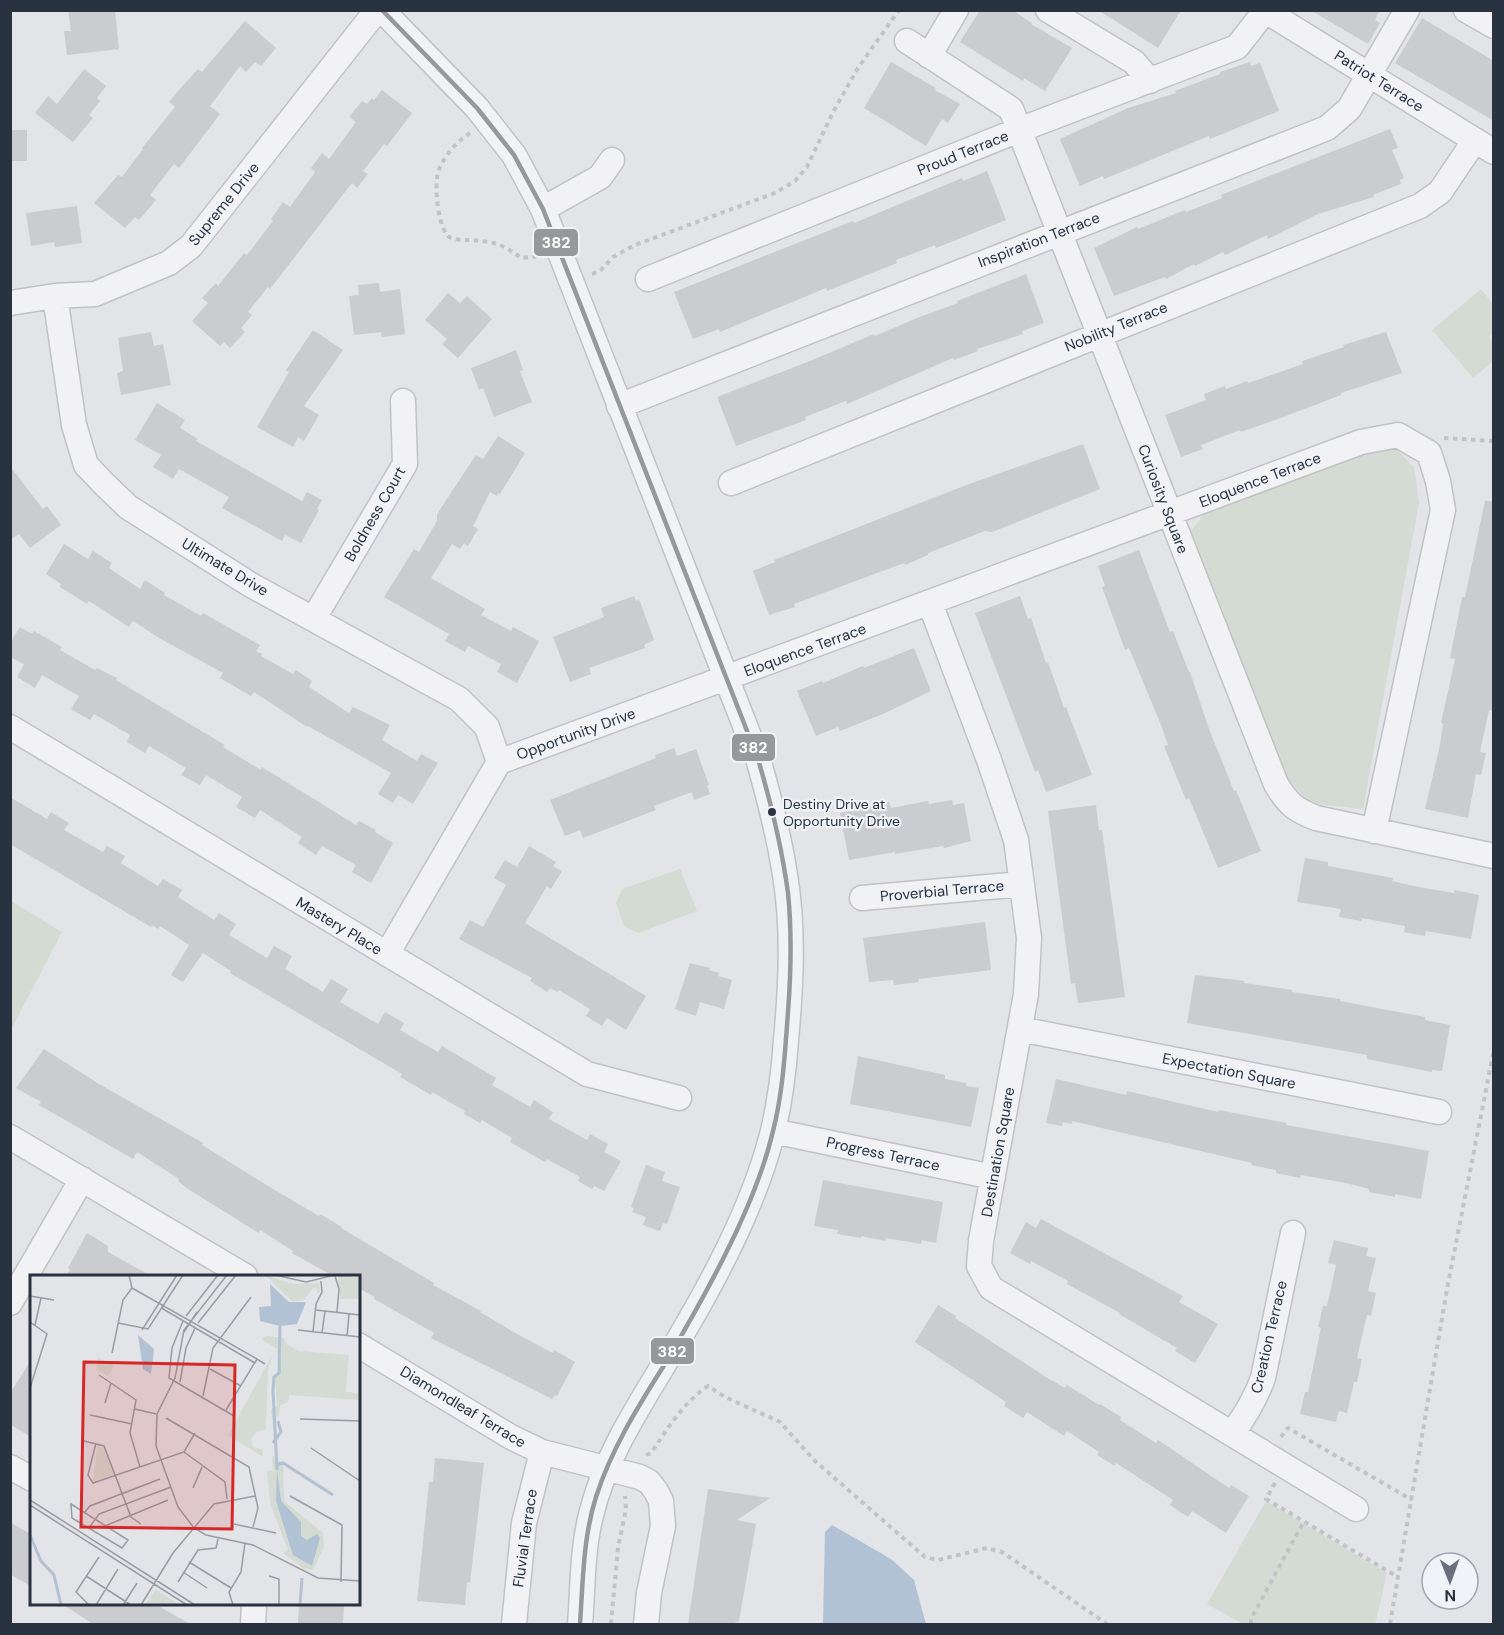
<svg xmlns="http://www.w3.org/2000/svg" width="1504" height="1635" font-family="'DM Sans',sans-serif">
  <rect width="100%" height="100%" fill="#e2e4e7"/>
  <path fill="#d3dbd2" d="M1481,289l12,15v29l-4,4 4,6v18l-20,17 -41,-48z
    M1372,449h24l18,18 5,36 -56,306 -56,-6 -23,-31 -93,-241 21,-27z
    M680,869l17,42 -59,22 -14,-7 -8,-23 6,-14z
    M11,901l51,31 -51,98z
    M1266,1501l121,72 -12,51h-132l-36,-20z"/>
  <path fill="#b0c2d3" d="M832,1525l59,34 23,21 12,44h-103l2,-92z"/>
  <path fill="#cacccf" d="M68,10h47l4,39 -52,6 -3,-24h7z
    M980,10h32l20,13 -1,1 41,24 -27,43 -21,-13 -1,3 -63,-39z
    M1098,10h83l-23,38z
    M1310,10h70l-5,10 5,3 -12,21z
    M1422,18l72,43v60l-99,-58z
    M245,21l31,27 -15,18 -6,-4 -9,10 -6,-6 -30,40 10,8 -41,54 -5,-4 -24,31 6,5 -17,20 -4,-3 -10,11 -31,-25 24,-28 4,2 21,-28 -1,-1 33,-41 -6,-5 9,-11 20,-22 4,3z
    M891,62l45,26 -1,2 25,14 -12,19 -6,-4 -16,27 -62,-38z
    M1250,62l1,4 9,-3 19,48 -69,28 -1,-3 -105,43 -1,-3 -23,10 -20,-47 68,-31 48,-15 -1,-2 45,-17v-2z
    M84,69l22,17 -9,12 3,3 -11,14 4,3 -20,24 -38,-29 13,-17 9,8z
    M382,90l30,23 -25,33 -3,-2 -21,27 5,3 -11,14 -5,-5 -82,106 -2,-2 -20,25 4,3 -11,13 4,4 -15,16 -6,-6 -4,4 -28,-25 16,-18 -6,-5 14,-15 2,3 26,-33 3,2 26,-34 -2,-2 12,-17 7,5 25,-35 -4,-4 11,-15 7,6 27,-37 -7,-5 13,-16 5,3 5,-6 2,2z
    M1390,129l8,19 -6,2 12,28 -4,2 1,4 -28,11 1,2 -56,17 -50,25 -1,-4 -42,20 -2,-3 -28,14 -1,-2 -28,15 -1,-2 -51,19 -20,-48 43,-21 1,2 47,-19 1,2 36,-14 -1,-3z
    M10,130h17v31h-17z
    M987,171l19,49 -70,28 -1,-3 -39,15 1,3 -70,28 -1,-3 -106,44 -1,-3 -26,10 -19,-47 179,-71 1,2 108,-45 1,3z
    M77,206l5,37 -27,4 -1,-5 -23,4 -5,-33z
    M1026,274l18,49 -22,8 1,3 -46,15 1,2 -24,9 -1,-2 -106,46 -1,-3 -41,16 1,3 -70,26 -19,-49 93,-36 64,-27 1,2 42,-18 41,-15 -1,-2z
    M379,283l1,9 20,-3 5,45 -23,3 -1,-5 -27,3 -5,-39 10,-1 -1,-10z
    M448,293l12,10 7,-7 25,23 -34,39 -16,-14 5,-5 -22,-19z
    M313,330l30,20 -39,56 15,9 -15,26 -6,-4 -5,10 -36,-20 32,-55 -3,-2z
    M151,332l3,14 9,-2 8,41 -50,10 -4,-22 6,-2 -5,-33z
    M1386,332l16,41 -61,20v2l-63,24 -37,13 -1,-2 -39,15 2,4 -22,8 -16,-42 41,-15 -2,-6 21,-8 1,3 21,-8 1,2 55,-19 -1,-3 42,-14 -1,-2z
    M516,350l7,20 -3,1 12,31 -38,15 -11,-29 -4,2 -8,-22z
    M157,403l28,17 -5,8 18,11 -2,2 106,60 5,-9 15,8 -5,9 2,1 -18,33 -16,-8 -3,6 -60,-33 7,-11 -50,-28 -6,10 -20,-12 8,-12 -26,-15z
    M498,436l27,17 -25,41 -2,-1 -1,3 -7,-4 -17,34 5,3 -10,17 -4,-3 -4,6 -8,-5 -21,34 54,31 -4,6 30,16 2,-4 26,14 -22,42 -20,-11 4,-8 -33,-18 -3,6 -20,-11 4,-7 -65,-37 30,-48 5,3 18,-31v-7l39,-59 7,4z
    M1083,444l17,45 -108,43 -7,-1 -57,22v2l-23,10 -1,-2 -110,41 1,3 -26,8 -16,-44 22,-9 -1,-2 195,-76z
    M10,466l33,43 4,-3 14,19 -31,23 -11,-14 -9,6z
    M1485,501h9v210l-5,-1 -9,42 6,1 -5,22 -5,-1 -8,44 -43,-9 15,-64 3,-21 -2,-1 14,-64 -5,-1 12,-61h3z
    M64,544l24,15 5,-8 19,12 -3,5 31,21 5,-9 20,13 -1,2 37,21 2,-3 37,21 20,11 -4,6 6,3 -1,2 32,18 3,-4 16,11 -3,6 40,26 4,-6 37,18 -8,15 35,21 4,-7 17,9 -25,41 -15,-9 -5,8 -15,-9 13,-21 -83,-47 -1,1 -53,-35 -3,4 -31,-18 3,-5 -64,-35 -26,-17 -4,6 -40,-26 -2,3 -27,-17 1,-3 -15,-10z
    M1139,550l31,82 3,-1 16,41h1l19,57 25,62 2,-1 25,61 -43,17 -29,-70 -3,2 -22,-54 4,-1 -7,-20 -32,-77 -4,2 -23,-63 3,-1 -7,-20z
    M634,596l2,5 3,-2 15,41 -10,5 1,3 -56,20 2,6 -21,8 -17,-45 51,-20 -3,-9z
    M1020,596l8,23 3,-1 15,45 2,-1 16,46 2,-1 26,68 -46,17 -8,-22 -3,2 -60,-159z
    M20,627l12,7 2,-3 28,16 -2,3 35,20 2,-2 20,10 -1,2 109,65 -2,2 38,23 1,-3 94,58 3,-4 17,9 -1,2 18,11 -22,40 -19,-11 4,-7 -34,-19 -6,9 -18,-12 4,-6 -42,-27 -5,8 -19,-11 6,-10 -36,-22 -6,10 -19,-10 5,-7 -37,-22 -4,7 -18,-11 3,-7 -36,-21 -4,6 -19,-11 8,-13 -37,-21 -7,13 -18,-11 7,-13 -14,-7v-14z
    M914,648l17,43 -46,22 -45,18 -2,-4 -22,9 -19,-45 25,-10 1,2 40,-17 1,2z
    M674,748l3,8 19,-7 13,36 -2,1 3,8 -16,6 -2,-8 -38,14 2,4 -73,28 -3,-8 -15,6 -15,-36 106,-42 -1,-3z
    M10,797l37,22 4,-7 18,11 -5,7 39,22 4,-6 18,10 -4,7 37,23 5,-7 19,11 -4,7 36,23 5,-7 17,11 -7,11 38,23 7,-12 18,10 -7,13 38,23 8,-13 17,10 -8,13 38,22 7,-12 19,11 -4,7 38,22 4,-6 54,32 -4,7 38,22 4,-7 19,12 -4,7 38,21 3,-6 18,10 -4,8 17,9 -17,30 -10,-5 -2,3 -14,-8 2,-4 -33,-18 -2,3 -35,-20 2,-4 -30,-18 -2,3 -16,-9 1,-3 -33,-19 -1,3 -31,-18 2,-3 -172,-101 1,-2 -28,-18 -20,29 -12,-7 18,-30 -29,-19 -2,3 -6,-4 -1,2 -141,-83z
    M952,800l1,5 11,-2 7,38 -27,7 -1,-2 -48,8v-2l-46,8 -9,-47 49,-11 2,6 37,-7 1,3z
    M1096,805l3,25h3l23,167 -47,6 -3,-20 -4,1 -23,-173z
    M529,846l27,16 -3,4 9,5 -11,18 -4,-3 -22,37 121,73 -20,34 -19,-12 -5,8 -16,-10 4,-7 -31,-19 -2,2 -7,-4 -3,4 -17,-11 2,-3 -73,-39 11,-19 13,7 23,-42 -12,-7 11,-18 12,7z
    M1305,858l23,4v4l65,12 -1,3 21,5 41,7 1,-3 24,5 -8,44 -45,-8 -1,5 -21,-4 1,-6 -43,-8 -1,3 -22,-4 2,-8 -44,-7z
    M985,922l6,48 -73,9 1,3 -25,3 -1,-5 -24,2 -6,-44z
    M690,963l20,5 -1,2 10,3 -1,3 14,4 -8,29 -24,-7 -4,14 -21,-7z
    M1195,975l50,6 -1,2 48,7v2l48,7v2l85,16v3l25,5 -8,46 -10,-1v2l-65,-13v-4l-180,-32z
    M44,1049l55,35 104,59 -1,2 71,44 46,27 1,-2 22,13 -1,1 93,55 -1,2 48,26 -1,1 37,22 36,19 1,-3 21,12 -18,34 -2,-1 -3,4 -121,-61 3,-5 -60,-34 1,-2 -17,-9v-12h-25l-41,-23 1,-2 -33,-21 -1,3 -71,-44 -10,-8 1,-2 -42,-27 -4,7 -94,-54 2,-3 -25,-14z
    M858,1056l87,19v4l21,4v3l13,2 -8,39 -121,-23z
    M1056,1079l70,16 1,-4 91,21 1,-2 68,13 -1,2 143,26 -8,48 -26,-5v3l-26,-5v-3l-23,-6 -45,-8 -1,3 -24,-5v-3l-25,-5 1,-2 -180,-42v3l-9,-2 -1,4 -16,-3z
    M646,1165l19,7 -3,9 18,6 -13,37 -4,-1 -3,8 -17,-6 3,-8 -14,-5 2,-4 -3,-1z
    M823,1180l120,22 -7,41 -14,-3 -1,4 -35,-6 -1,3 -24,-5v2l-24,-4 1,-4 -24,-4z
    M1041,1219l142,77 -4,6 39,22 -23,39 -20,-12 2,-3 -58,-34 1,-1 -53,-29 1,-3 -37,-20 -1,3 -20,-11 16,-31 10,6z
    M87,1233l21,13v6l43,24h-85l4,-6 -2,-2z
    M1334,1240l34,8 -2,8 10,2 -8,33 8,2 -5,23 -4,-1 -10,43 5,1 -5,23h-3l-7,31 -8,-2 -3,11 -36,-8 5,-22h3l13,-64 -3,-1 5,-21h4l9,-41 -8,-2z
    M938,1305l18,11 -1,2 91,59 19,11 2,-3 32,20 1,-1 21,13 -1,3 36,23 2,-3 71,48 2,-3 18,11 -23,37 -34,-22 -4,6 -18,-12 3,-5 -57,-37 -1,3 -18,-11 2,-3 -32,-21 -3,5 -37,-24 -4,6 -19,-12 2,-4 -91,-60z
    M32,1359v79l-22,-14v-31z
    M435,1458l49,5 -14,120 -3,-1 -2,23 -48,-4 12,-119h4z
    M708,1489l62,9 -33,22 19,4 -17,97 -8,3h-43z
    M10,1522l22,13v52l-22,-13z
    M62,1604h93l35,20h-97z
    M299,1604h45l-1,20h-45z"/>
  <g fill="none" stroke-linecap="round" stroke-linejoin="round">
    <defs>
      <path id="minor" d="M382,10l95,98 37,47 29,54 215,550c11,38 21,77 27,116 9,54 6,111 1,165 -2,30 -6,61 -13,91 -12,48 -33,96 -56,140 -19,37 -40,72 -62,108 -26,43 -52,86 -64,136 -9,35 -8,73 -11,109
        M1048,10l86,52 16,19
        M1264,10l230,142
        M1466,10l28,16
        M907,41l104,68 265,675c12,20 19,26 40,34l178,38
        M929,56l27,-46
        M543,209l57,-32 12,-17
        M648,279l371,-149 218,-83 28,-36
        M55,296l19,129 12,40 18,19 24,23 123,78 208,114 28,28 12,35
        M10,303l45,-7 40,-2 74,-31 22,-17 186,-236
        M619,406l708,-278 22,-19 58,-99
        M731,483l689,-277 20,-14 35,-52
        M930,603l59,157 27,80 13,98 -3,56 -45,247 -2,25 12,22 365,221
        M314,618l91,-154 -2,-63
        M10,727l577,347 92,24
        M862,898l160,-14
        M387,954l112,-192 862,-320 37,-7 31,18 9,28 5,29 -69,321
        M1020,1029l419,83
        M773,1131l220,46
        M10,1137l235,139
        M10,1303l72,-124
        M358,1345l153,92 31,15 98,25 9,5 7,9 5,10 2,25 -14,67 -3,31
        M1232,1434c13,-18 23,-34 31,-56l30,-145
        M10,1467l22,12
        M253,1624l1,-20
        M514,1624l10,-101 18,-71"/>
    </defs>
    <use href="#minor" stroke="#c0c2c5" stroke-width="27"/>
    <path stroke="#c1c3c8" stroke-width="4" stroke-dasharray="4.5 4.5" stroke-linecap="butt" d="M470,133c-13,8 -28,25 -32,40 -4,12 0,60 13,65 5,2 13,2 19,2 23,2 32,3 51,18l18,-2
      M592,274l8,-3 13,-14 22,-12 140,-52 20,-12 12,-14 26,-55 25,-44 41,-58
      M1444,438l50,3
      M1281,1437l7,-9 124,72
      M646,1455l5,-2c17,-25 32,-50 57,-67l17,11 55,25 35,39 110,96 13,3 49,-12 15,4 105,72
      M1275,1483l-9,16 132,78
      M611,1624l7,-76 8,-39 -1,-13
      M1251,1624v-5l53,-98
      M1390,1624l57,-335 47,-240"/>
    <use href="#minor" stroke="#f2f2f4" stroke-width="24"/>
    <defs>
      <path id="bus-1" d="M382,10l95,98 37,47 29,54 215,550c13,44 24,89 30,134 4,40 3,80 0,119 -3,40 -5,80 -15,119 -10,43 -28,84 -48,124 -19,38 -40,75 -62,112 -26,41 -52,83 -67,130 -13,41 -13,84 -16,127"/>
    </defs>
    <use href="#bus-1" stroke="#f0f3f7" stroke-width="9"/>
    <use href="#bus-1" stroke="#979899" stroke-width="4.5"/>
  </g>
  <circle fill="#283241" stroke="#f0f3f7" stroke-width="2" cx="772" cy="812" r="5"/>
  <g text-anchor="middle" stroke-width="4.5" stroke-linejoin="round" paint-order="stroke">
    <g font-size="14" fill="#283241" stroke="#f0f3f7" text-anchor="start">
      <text x="783" y="809">Destiny Drive at<tspan x="783" dy="17">Opportunity Drive</tspan></text>
    </g>
    <g font-size="15" fill="#283241" stroke="#f0f3f7">
      <text transform="translate(1379 81) rotate(32)" y="5">Patriot Terrace</text>
      <text transform="translate(963 153) rotate(-22)" y="5">Proud Terrace</text>
      <text transform="translate(224 204) rotate(-51)" y="5">Supreme Drive</text>
      <text transform="translate(1039 240) rotate(-21)" y="5">Inspiration Terrace</text>
      <text transform="translate(1116 327) rotate(-22)" y="5">Nobility Terrace</text>
      <text transform="translate(1260 480) rotate(-21)" y="5">Eloquence Terrace</text>
      <text transform="translate(1163 499) rotate(69)" y="5">Curiosity Square</text>
      <text transform="translate(375 514) rotate(-60)" y="5">Boldness Court</text>
      <text transform="translate(225 567) rotate(31)" y="5">Ultimate Drive</text>
      <text transform="translate(805 650) rotate(-20)" y="5">Eloquence Terrace</text>
      <text transform="translate(576 734) rotate(-20)" y="5">Opportunity Drive</text>
      <text transform="translate(942 891) rotate(-5)" y="5">Proverbial Terrace</text>
      <text transform="translate(339 926) rotate(31)" y="5">Mastery Place</text>
      <text transform="translate(1229 1071) rotate(11)" y="5">Expectation Square</text>
      <text transform="translate(998 1152) rotate(-80)" y="5">Destination Square</text>
      <text transform="translate(883 1154) rotate(12)" y="5">Progress Terrace</text>
      <text transform="translate(1269 1337) rotate(-77)" y="5">Creation Terrace</text>
      <text transform="translate(463 1407) rotate(31)" y="5">Diamondleaf Terrace</text>
      <text transform="translate(525 1538) rotate(-82)" y="5">Fluvial Terrace</text>
    </g>
  </g>
  <g transform="translate(30 1275)">
    <rect width="330" height="330" fill="#e2e4e7"/>
    <path d="M235,0l28,9 26,-1 1,9 -3,2v-6h-4l-9,12 -12,1zM311,0l19,2v22h-20l-2,-21zM237,61l17,2 2,6 13,7 50,4 -3,37 14,2v6l-71,-5 -1,7 -8,3 -1,10 -7,5 -1,-10 6,-4 -2,-29 5,-6 -3,-22 -16,-10zM243,79l-5,15 -2,60 -10,3 -5,8 2,7 9,2 1,8 -35,-22zM68,82l16,9 -6,10 -12,-7zM67,170l8,4 9,25 -21,8zM242,180l11,8 1,38 39,32 1,14 -11,23 -9,-1 -21,-16 5,-3 -18,-47 -3,-32 6,-1zM126,314l2,2 22,14h-35z" fill="#d3dbd2"/>
    <path d="M240,9l19,18h17l-9,22 -17,2 -20,-5 -1,-14 12,-1zM108,60l16,14 -3,25 -8,-5zM247,195l4,31 20,21v14l6,4 10,-6 3,4 -8,28 -19,-11 -17,-54z" fill="#b0c2d3"/>
    <path fill="none" stroke="#b0c2d3" stroke-width="3" d="M243,168l8,-11 -3,-11M246,190l7,-2 50,32M247,195l-4,-80 1,-13 5,-4 1,-47M0,260l11,26 13,14 7,30M270,330l2,-27"/>
    <path fill="none" stroke="#989da5" stroke-width="1.5" d="M99,0l3,13 125,71M197,0l-43,55 -9,48 -18,36 -1,32 22,61 16,21 12,7 47,10 65,33 42,3M245,0l31,7 29,-7M305,1l4,13 -2,23M0,21l24,4M132,30l1,4 92,54M286,35l44,5M156,41l32,-41M153,46l-11,27 -3,30 65,38M0,47l17,12 -17,54M88,48l30,6 35,-54M168,48l38,-48M5,50l6,-27M112,55l35,-55M268,55l62,7M154,57l13,-20M283,57l3,-28 6,-12 -1,-11M292,58l3,-22M317,61l2,-22M82,78l11,-53 9,-12M180,94l31,17M69,100l37,25 -6,33 10,34M150,107l6,-34 9,-20M173,121l10,-48 38,-51M75,128l6,-20M105,134l21,5M196,135l31,-51 8,5M60,140l42,9M136,143l83,49 9,41 -5,19M270,144l60,2M54,166l20,5 27,71 10,7M66,168l-8,32 5,8 91,-31 11,-19M281,173l49,33M154,177l41,30 2,17M163,213l9,-21M260,221l52,29 -1,57M0,225l165,105M41,229l57,36 -6,8 -50,-30zM0,230l157,100M54,238l6,-7 70,-27M204,249l42,9M75,251l63,-26M59,253l10,-14 72,-27M159,287l42,26M153,297l24,16M56,301l45,29M239,301l10,3v26M148,307l20,-32 18,-2 2,-9M59,330l-13,-13 23,-35M66,330l22,-36M93,330l14,-22M111,330l32,-52 41,-49 41,-8M203,330l-4,-13 12,-20 4,-29"/>
    <path fill="#d62828" fill-opacity="0.15" stroke="#d62828" stroke-width="3" d="M54,87l151,3 -3,164 -151,-2z"/>
    <rect width="330" height="330" fill="none" stroke="#283241" stroke-width="3"/>
  </g>
  <g stroke="#f0f3f7" stroke-width="2">
    <rect x="533" y="228" width="46" height="29" rx="6" fill="#979899"/>
    <rect x="731" y="733" width="45" height="29" rx="6" fill="#979899"/>
    <rect x="650" y="1337" width="45" height="28" rx="6" fill="#979899"/>
  </g>
  <g font-size="16" text-anchor="middle" font-weight="bold" fill="#fff">
    <text x="556" y="248">382</text>
    <text x="753" y="753">382</text>
    <text x="672" y="1357">382</text>
  </g>
  <rect width="1504" height="1635" fill="none" stroke="#283241" stroke-width="24"/>
  <g transform="translate(1450 1581) rotate(179)"><circle r="28" fill="#f0f3f7" stroke="#a0a6ae" stroke-width="1.5"/>
  <path d="M0-4.5L10 22L0 15L-10 22Z" fill="#69707b"/>
  <text y="-9" font-size="16" font-weight="bold" text-anchor="middle" fill="#283241">N</text>
  </g>
</svg>
